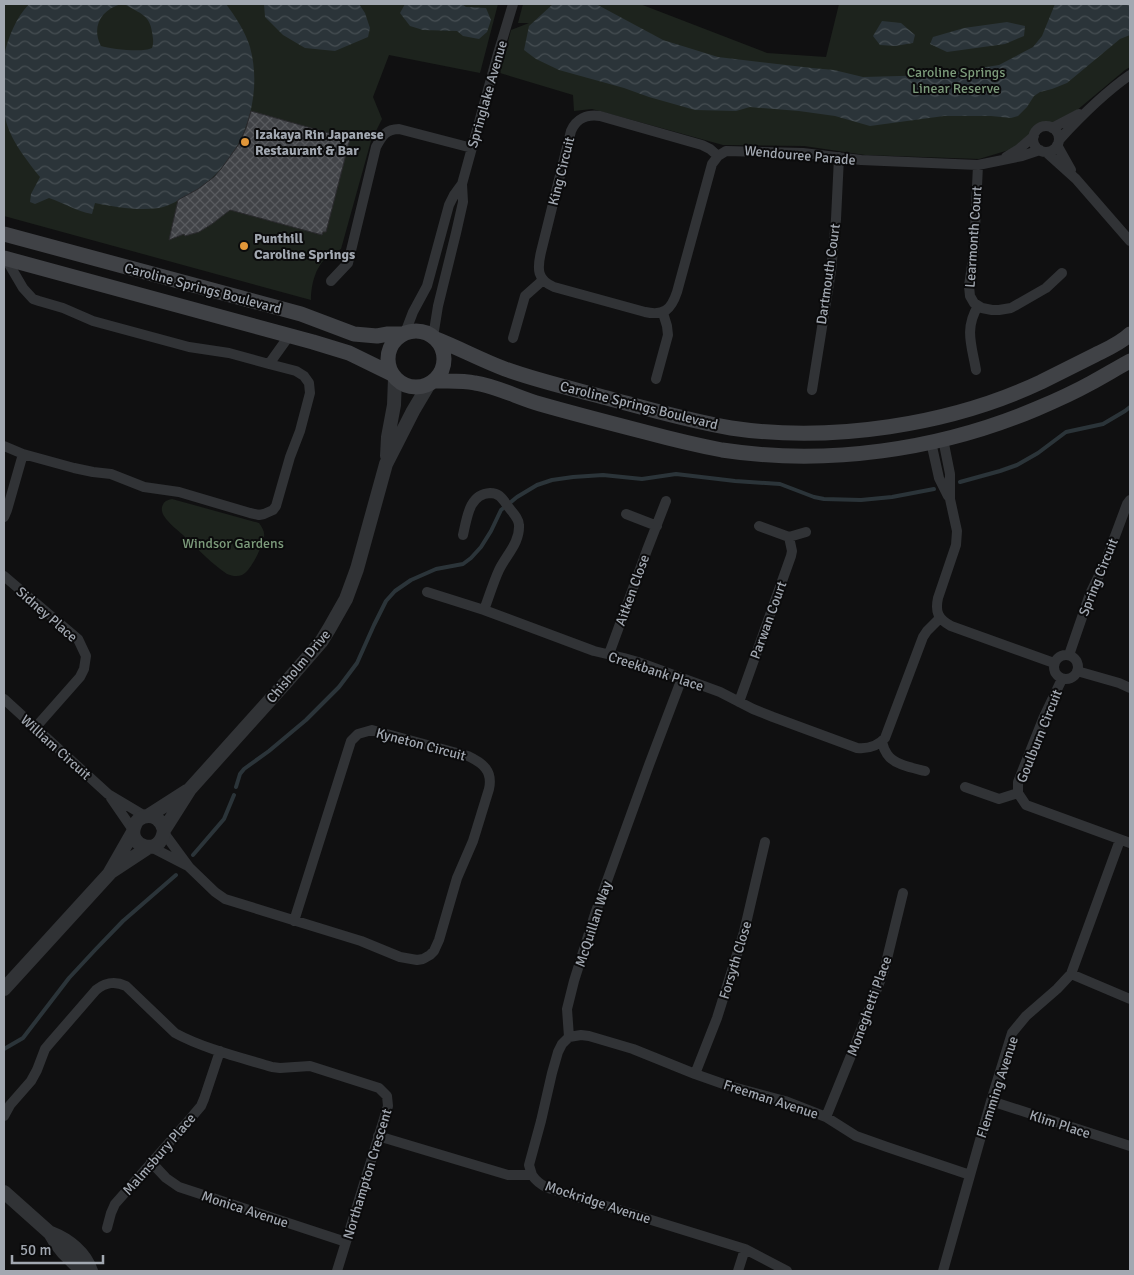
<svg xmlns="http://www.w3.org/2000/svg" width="1134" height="1275" font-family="Signika,sans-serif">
  <defs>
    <pattern id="water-waves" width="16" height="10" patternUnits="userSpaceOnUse" patternTransform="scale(1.25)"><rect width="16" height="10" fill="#2b3439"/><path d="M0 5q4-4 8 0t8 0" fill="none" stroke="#474f53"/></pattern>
    <pattern id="building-cross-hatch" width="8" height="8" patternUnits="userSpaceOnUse" patternTransform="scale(1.25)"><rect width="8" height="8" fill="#414347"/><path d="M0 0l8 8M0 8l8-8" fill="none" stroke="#595b5f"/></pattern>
  </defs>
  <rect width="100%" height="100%" fill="#101011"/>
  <path fill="#1d231d" d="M4,4h494l-18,69 -91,-18 -16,42 9,22 -11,22 -30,108c-3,2 -8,4 -11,6 -14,9 -19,29 -19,45l-307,-84z
    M523,4h117l127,49 59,4 13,-53h291v63l-5,3 -49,41 -23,11 -16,4 -12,14 -16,10 -30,9 -114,-4 -61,-9 -81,-1 -131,-36 -18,2 -1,-16 -73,-22 11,-43 18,-7h-11z
    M172,499l87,24c3,4 6,9 5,14 -2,10 -13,34 -22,38 -5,2 -10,1 -15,-1 -15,-10 -28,-24 -41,-36 -7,-7 -17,-14 -22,-22 -5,-8 -1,-16 8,-17z"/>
  <path fill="url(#water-waves)" fill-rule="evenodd" d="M29,4h197c9,12 19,27 24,43 15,55 -10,119 -60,147 -10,5 -20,12 -31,14 -22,3 -43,-1 -64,-5l-3,11c-16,-3 -28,-11 -43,-16l-14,6 -5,-2 1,-8 9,-17c-15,-19 -34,-42 -36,-67 -2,-18 0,-37 0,-54 4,-19 12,-38 25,-52zM121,4l5,1c13,8 24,10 26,27 1,6 2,11 0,16 -9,5 -41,1 -51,-2 -10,-19 0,-36 20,-42z
    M264,4h95l6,9 5,15 -2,9 -33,14 -30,-3 -22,-13 -18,-18z
    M405,4h57l4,3 20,1 5,12 -4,12 -8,7 -16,-3 -6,-5 -34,-1 -13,-4 -10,-13z
    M553,4h43l67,36 55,17 94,11 22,2 29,7 73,-2 63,-10 34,-18 9,-11 13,-32h75v31l-10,4 -53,44 -15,6 -12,3 -6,4 -7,11 -9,9 -7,2 -20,-2h-47l-74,10 -35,-10 -36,-5 -49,-4 -14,4 -41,-1 -46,-13 -25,-9 -65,-18 -23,-11 -12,-9 5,-24z
    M882,21l19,2 14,12 -2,8 -18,3 -15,-1 -7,-9z
    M1007,22l18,4 -1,10 -19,8 -58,8 -17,-8 3,-7 31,-9z"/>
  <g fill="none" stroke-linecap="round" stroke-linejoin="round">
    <path stroke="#2b3439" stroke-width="4" d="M960,482l40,-11 17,-6 21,-12 28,-21 37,-8 22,-13 5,-4
      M236,787l4,-13 4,-5 25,-18 37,-31 33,-33 18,-24 17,-38 12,-24 9,-10 16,-11 25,-11 27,-5 8,-6 10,-11 10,-16 10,-21 16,-13 20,-12 15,-5 21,-3 30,-2 39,4 34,-5 59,7 45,3 34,13 10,2 37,1 31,-3 42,-8
      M193,855l31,-36 10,-24
      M4,1049l19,-11 46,-60 26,-28 28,-29 53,-46"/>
  </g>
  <path fill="url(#building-cross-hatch)" stroke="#2a2a2d" d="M251,111l99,28 -24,93h-3l-1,3 -92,-25 -18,14 -13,8 -14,4 -1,-2 -15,6 9,-40 20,-11 16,-12 7,-8 18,-25 7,-16z"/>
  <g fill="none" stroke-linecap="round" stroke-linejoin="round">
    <path stroke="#313336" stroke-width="10" d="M1033 139a13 13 0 1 1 26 0a13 13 0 1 1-26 0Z
      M1052,128l27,-14
      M1059,140c22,-24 45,-47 71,-65
      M1057,145l14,25
      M1046,152l30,27 54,62
      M718,156l-8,-7 -8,-4 -102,-29c-13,-2 -24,3 -29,15l-30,121c-4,17 -4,28 13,35l91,25c19,4 26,-2 32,-20l35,-128 6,-8 8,-5 77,2 58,7 117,5 44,-9 18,-6
      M1006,157l13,-8 15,-13
      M978,165l-4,86 -5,35 1,10 4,7 8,5 10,2h7l12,-2 35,-20 16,-15
      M6,259l17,29 10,11 6,2 24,7 30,13 11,3 85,23 40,6 40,11 20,-28
      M331,281l17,-18 28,-116c6,-11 10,-18 23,-18l73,19
      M405,333l8,-21 14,-26 22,-81 5,-10 8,-11
      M433,337l5,-31 18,-73 7,-31 -1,-18 35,-127 16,-53
      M513,338l12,-42 18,-16
      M976,370c-4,-24 -12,-41 2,-64
      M656,379l12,-44 -1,-9 -4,-13
      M812,390l19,-119 5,-52 3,-62
      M943,439l7,35v25l7,32 -1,14 -18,53c-3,14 0,21 13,28l103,37
      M931,442l8,36 9,18
      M4,446l19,8 51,14 19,4 18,2 33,13 35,5 71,21 9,2 5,-1 9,-4 3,-4 14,-49 10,-26 10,-38 -1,-10 -5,-7 -8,-5 -27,-7
      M626,514l31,12
      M4,517l3,-7 16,-56
      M759,526l30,11 17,-5
      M463,535c4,-17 6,-41 27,-42 9,0 12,5 17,12 4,6 12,13 12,20 1,18 -13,30 -20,45 -6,13 -10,27 -15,40
      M4,576l74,63 8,17 -2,13 -4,8 -45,51
      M427,592l57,18 110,41 30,7 14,4 82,30 33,17 20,8 84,31c11,1 20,-1 28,-10l38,-101 4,-6 13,-13
      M609,654l38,-104 19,-49
      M1054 667a12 12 0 1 1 24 0a12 12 0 1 1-24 0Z
      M1069,655l21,-61 15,-31 22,-59 3,-4
      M1077,671l42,12 11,5
      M1062,679l-19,40 -25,63v11l8,12 104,38
      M4,699l104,95 37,22
      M739,702l52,-146 1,-5 -3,-14
      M882,742c1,4 3,9 5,12 7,11 26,14 38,17
      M965,787l34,12 19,-6
      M111,798l22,32
      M164,833l25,34 26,25 10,7 136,42 39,16 17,3 6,-1 7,-4 4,-4 5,-11 18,-62 16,-37 16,-52c4,-18 -6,-26 -21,-33l-96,-26 -14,4 -7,7 -57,180
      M151,847l35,18
      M1071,974l59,25
      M569,1037l12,-2 8,1 44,13 62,25 34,12 56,15 41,16 30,19 31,11 83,28
      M695,1074l22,-56 27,-86 21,-90
      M991,1101l139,45
      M4,1116l6,-11 21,-24 6,-11 8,-21 5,-6 46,-53c10,-8 19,-9 30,-4l49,47c27,15 67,25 97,34l8,1 30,-2 69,22 8,8 1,10 -51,165
      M826,1117l26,-64 32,-82 19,-78
      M378,1136l130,39h24c4,6 9,10 16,13l197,61 42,22
      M151,1162l15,16 13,9 167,55
      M532,1175l-3,-10 12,-44 11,-48 6,-21 4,-8 7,-7 -2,-28 7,-28 21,-67 54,-149 33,-87
      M107,1228l4,-15 4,-9 75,-85 11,-13 3,-7 16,-48
      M738,1271l7,-22
      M943,1271l48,-170 21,-68 14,-17 31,-27 14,-15 49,-134"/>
    <path stroke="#313336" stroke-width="14" d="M387,456l1,-19 6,-32 1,-27
      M148,816l39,-25
      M164,830c-2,-9 -10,-17 -21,-13 -3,1 -7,4 -8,8 -10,21 26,34 29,5l26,-41 98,-109 33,-38 8,-13 17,-30 11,-30 29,-105 27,-53 16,-27
      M111,872l38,-25
      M4,989l105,-115 24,-42
      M4,1192l46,41 6,10 7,9 14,14 4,5
      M51,1233c18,7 34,20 40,38"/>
    <path stroke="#404246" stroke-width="15" d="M4,234l297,80 53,20 23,2 11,-2h15
      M4,258l309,84 36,11 43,21
      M388 359a28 28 0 1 1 56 0a28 28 0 1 1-56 0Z
      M436,339c23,9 45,21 69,30 33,12 68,20 102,29 41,11 82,23 124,30 100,15 219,-3 310,-46 18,-9 36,-18 54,-27 12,-6 26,-12 35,-21
      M434,381c14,0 28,-1 41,2 21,3 44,15 65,21 35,10 70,19 105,28 26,7 51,13 77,18 105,16 217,0 314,-41 19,-8 37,-16 55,-26 13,-7 26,-15 39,-22"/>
  </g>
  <g fill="#e19639" stroke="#0b0b0c" stroke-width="2">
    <circle cx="245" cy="142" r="5"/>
    <circle cx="244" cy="246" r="5"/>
  </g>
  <g text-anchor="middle" stroke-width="4" stroke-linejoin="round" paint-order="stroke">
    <g font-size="14" fill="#7c9b7b" stroke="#0b0b0c">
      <text x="956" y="77">Caroline Springs<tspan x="956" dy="16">Linear Reserve</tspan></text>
      <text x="233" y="548">Windsor Gardens</text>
    </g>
    <g font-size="14" fill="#a2a8b1" stroke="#0b0b0c">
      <text transform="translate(487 94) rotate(-74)" y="5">Springlake Avenue</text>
      <text transform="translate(800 155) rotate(5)" y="5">Wendouree Parade</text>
      <text transform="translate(561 171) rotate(-76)" y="5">King Circuit</text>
      <text transform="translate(973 237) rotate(-86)" y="5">Learmonth Court</text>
      <text transform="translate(828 274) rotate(-82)" y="5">Dartmouth Court</text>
      <text transform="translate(203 288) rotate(15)" y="5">Caroline Springs Boulevard</text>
      <text transform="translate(639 405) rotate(14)" y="5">Caroline Springs Boulevard</text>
      <text transform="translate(1098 577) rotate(-68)" y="5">Spring Circuit</text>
      <text transform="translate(632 590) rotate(-70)" y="5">Aitken Close</text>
      <text transform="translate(47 614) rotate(41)" y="5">Sidney Place</text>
      <text transform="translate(768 620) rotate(-70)" y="5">Parwan Court</text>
      <text transform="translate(298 666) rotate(-50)" y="5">Chisholm Drive</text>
      <text transform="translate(656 671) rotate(18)" y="5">Creekbank Place</text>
      <text transform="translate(1039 736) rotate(-68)" y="5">Goulburn Circuit</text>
      <text transform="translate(421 744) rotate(15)" y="5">Kyneton Circuit</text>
      <text transform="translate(56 747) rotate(42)" y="5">William Circuit</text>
      <text transform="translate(593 924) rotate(-72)" y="5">McQuillan Way</text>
      <text transform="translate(735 960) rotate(-73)" y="5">Forsyth Close</text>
      <text transform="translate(869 1006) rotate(-70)" y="5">Moneghetti Place</text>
      <text transform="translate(997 1087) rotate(-72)" y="5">Flemming Avenue</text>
      <text transform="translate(771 1099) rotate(18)" y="5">Freeman Avenue</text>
      <text transform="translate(1060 1124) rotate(18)" y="5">Klim Place</text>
      <text transform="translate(159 1154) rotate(-49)" y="5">Malmsbury Place</text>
      <text transform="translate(367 1174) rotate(-73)" y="5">Northampton Crescent</text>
      <text transform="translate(598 1202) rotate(18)" y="5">Mockridge Avenue</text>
      <text transform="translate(245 1209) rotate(18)" y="5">Monica Avenue</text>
    </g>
    <g font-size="14" font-weight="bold" fill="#a2a8b1" stroke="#0b0b0c" text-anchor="start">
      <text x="255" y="139">Izakaya Rin Japanese<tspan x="255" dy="16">Restaurant &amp; Bar</tspan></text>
      <text x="254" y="243">Punthill<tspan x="254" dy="16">Caroline Springs</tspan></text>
    </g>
  </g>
  <rect width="1134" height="1275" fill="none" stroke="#a2a8b1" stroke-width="10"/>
  <path d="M12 1255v8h91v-8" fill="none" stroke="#a2a8b1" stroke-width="2.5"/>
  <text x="20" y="1255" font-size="15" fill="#a2a8b1" stroke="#0b0b0c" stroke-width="4" paint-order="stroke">50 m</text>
</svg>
